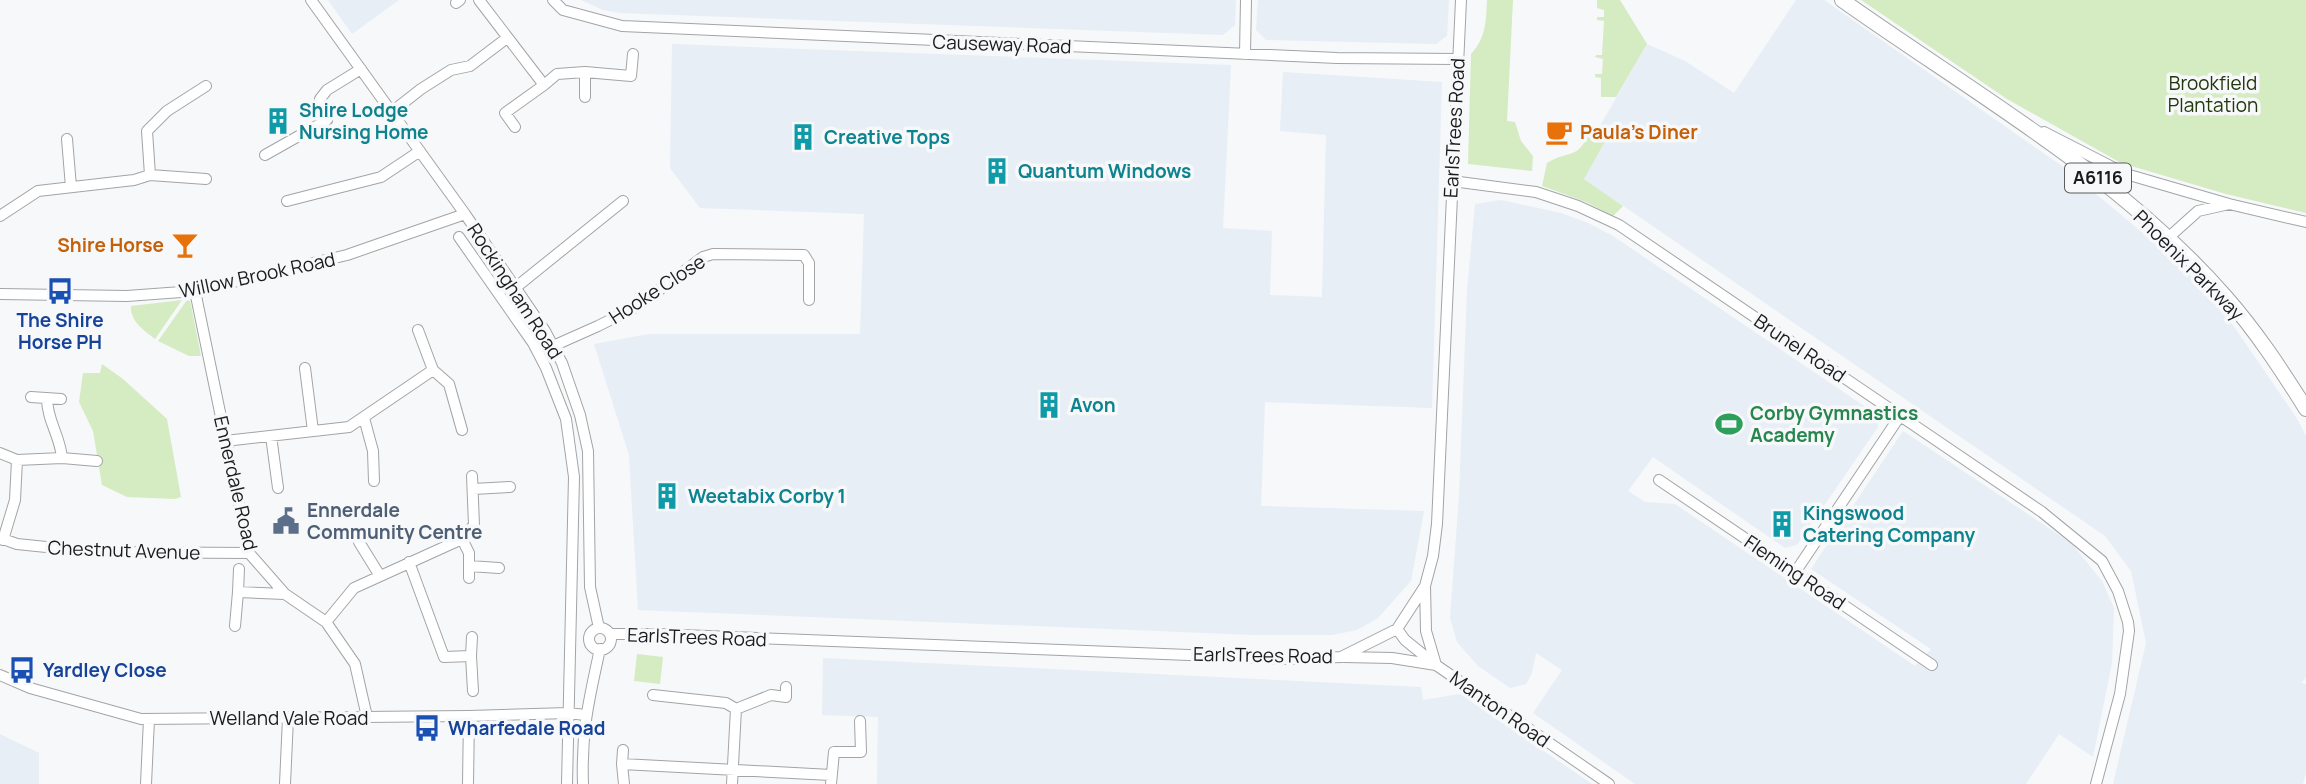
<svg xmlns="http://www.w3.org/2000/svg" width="2306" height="784" font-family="Manrope,sans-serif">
  <rect width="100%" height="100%" fill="#f6f8fa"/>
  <path fill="#e7eef6" d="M328,0h71l-47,34z
    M581,0h655l-1,25 -12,10 -603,-22 -17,-3z
    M1258,0h191l-2,36 -11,8 -170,-4 -10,-10z
    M1796,0h28l238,166 117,97 45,49 72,105 10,19v242l-5,5 5,1v89l-3,11h-190l33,-141 -15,-72 -26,-35 -521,-357 23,-43 -7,-10 47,-82 38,17 49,32z
    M672,44l559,21 -8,163 49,3 -2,64 52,2 4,-162 -46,-4 3,-59 159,10 -10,326 -167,-6 -4,104 163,5 -13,70 -33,37 -21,12 -25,5h-77l-617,-25 -9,-155 -35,-111 55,-10h211l4,-120 -164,-6 -30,-40z
    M1501,200l60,13 27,10 25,13 263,178 2,13 -81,118 -12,3 -132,-91 -25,34 17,11 30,2 240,162 16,-17 -120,-80 92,-138 168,112 31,38 12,27 -2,55 -19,94 -34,-23 -33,50h-391l-102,-71 29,-43 -26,-17 -4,20 -6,11 -16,4 -32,-22 -21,-24 -7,-24 9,-122 8,-205 8,-87z
    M823,658l598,29 2,13 37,-6 132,90h-715l1,-67 -56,-2z
    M0,734l39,19v31h-39z"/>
  <path fill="#d5ebc2" d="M1487,0h26l-6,121 8,1 6,19 12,15 -1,15 -64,-7 3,-110c15,-16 15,-33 16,-54z
    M1597,0h23l27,44 -31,53h-15v-19l-6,-1v-3h7l1,-15 -8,-2 1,-2h6l2,-34 -7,-1v-3h7v-7l-7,-2z
    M1861,0h445v213l-80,-19 -105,-31 -114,-64z
    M1592,126h8l8,10 -24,43 39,27 -10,10 -27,-14 -44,-16 5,-23c26,-15 31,-1 45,-37z
    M182,300l-27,39c-12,-9 -25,-18 -24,-33z
    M187,300l3,1 1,4 10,51h-12l-31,-15z
    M102,364l21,15 44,40 14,78 -6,2 -48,-2 -25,-12 -9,-54 -14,-29 4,-29h17z
    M637,654l26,3 -3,27 -26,-3z"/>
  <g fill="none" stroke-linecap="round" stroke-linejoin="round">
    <defs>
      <path id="minor" d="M311,0l154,214 80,117 17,32 18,52 8,36 2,136 9,41
        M479,0l65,85 13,-11 28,-2 46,4 2,-22
        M553,0l10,10 59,16 715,32 120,1
        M456,3l4,-3
        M1245,54l1,-54
        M585,72v25
        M393,111l28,-22 30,-19 19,-4 37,-28
        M515,127l-10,-14 39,-28
        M2044,132l82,42 103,30
        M67,139l4,48
        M265,155l62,-35 -7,-21 7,-9 34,-21
        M150,175l56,4
        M1452,181l84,11 42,14 41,19 423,287 60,49 16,30 10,31 1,9 -9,63 -24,90
        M287,201l94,-24 39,-26
        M0,216l38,-25 96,-11 16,-5 -3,-44 20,-20 39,-25
        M459,237l74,106 13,25 20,51 8,58 -7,307
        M2168,238l30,-27 31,-7 77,18
        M515,288l108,-87
        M195,291l54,262 36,41 41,28 29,42 12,53
        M0,294l127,2 68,-5 152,-36 118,-41
        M418,330l15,40 16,14 13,46
        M553,346l45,-20 40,-20 65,-49 10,-3 91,1 5,8v37
        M305,368l8,63
        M31,397l30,2
        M364,418l9,33 1,30
        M271,436l7,52
        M225,441l124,-14 84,-57
        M0,453l17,7 -2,40 -12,40
        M62,458l35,3
        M17,460l45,-2c-2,-23 -15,-37 -15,-60
        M1659,480l273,185
        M473,489l37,-2
        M0,538l17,6 78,8 154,1
        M462,539l7,14v25
        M359,542l21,34
        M409,562l35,95 27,-1 2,35
        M469,566l30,2
        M1796,571l104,-155
        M238,592l1,-23
        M326,622l28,-34 108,-49 12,-14 -2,-49
        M235,626l3,-34 47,2
        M589 639a11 11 0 1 1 22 0a11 11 0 1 1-22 0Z
        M1397,629l8,11 31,25 173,119
        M610,634h47l633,25 51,-2 56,-28 28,-43 8,-30 4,-32 24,-524
        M471,656l1,-19
        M1344,657l48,1 44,7 -10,-34 -1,-45
        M0,675l30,13 111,31 328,-3 99,-3 17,2
        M653,695l73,8 10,6 -4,75
        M736,709l35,-14 15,2v-10
        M622,764l1,-14
        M146,784l3,-65
        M285,784l3,-66
        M468,784l1,-68
        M583,784c-2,-52 6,-85 17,-135
        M624,784l-2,-20 209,11
        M831,784l3,-32h27l-1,-31"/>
      <path id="major" d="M1842,0c131,93 276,174 383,296 31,35 56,73 81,113"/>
    </defs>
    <use href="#minor" stroke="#a2a4a6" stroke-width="12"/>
    <use href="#major" stroke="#a2a4a6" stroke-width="16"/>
    <use href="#minor" stroke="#fff" stroke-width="10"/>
    <use href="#major" stroke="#fff" stroke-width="14"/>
  </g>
  <defs>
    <symbol id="building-bare" viewBox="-9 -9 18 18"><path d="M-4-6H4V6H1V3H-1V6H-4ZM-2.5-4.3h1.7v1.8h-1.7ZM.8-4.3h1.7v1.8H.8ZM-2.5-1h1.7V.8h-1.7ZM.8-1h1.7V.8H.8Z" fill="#0f9aa8" stroke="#f6f8fa" stroke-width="2.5" paint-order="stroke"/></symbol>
    <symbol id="cafe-bare" viewBox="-9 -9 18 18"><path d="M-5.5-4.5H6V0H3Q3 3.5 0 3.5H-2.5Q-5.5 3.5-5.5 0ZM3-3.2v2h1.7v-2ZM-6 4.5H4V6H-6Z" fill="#e8710a" stroke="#f6f8fa" stroke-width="2.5" paint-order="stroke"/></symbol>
    <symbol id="bar-bare" viewBox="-9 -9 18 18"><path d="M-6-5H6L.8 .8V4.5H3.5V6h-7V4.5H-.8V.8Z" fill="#e8710a" stroke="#f6f8fa" stroke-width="2.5" paint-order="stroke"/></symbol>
    <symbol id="bus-bare" viewBox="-9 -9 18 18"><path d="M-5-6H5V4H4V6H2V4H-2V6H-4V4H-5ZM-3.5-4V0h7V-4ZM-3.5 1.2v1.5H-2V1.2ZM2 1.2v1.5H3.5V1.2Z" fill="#1a4fb4" stroke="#f6f8fa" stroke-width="2.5" paint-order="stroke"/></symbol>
    <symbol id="stadium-bare" viewBox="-9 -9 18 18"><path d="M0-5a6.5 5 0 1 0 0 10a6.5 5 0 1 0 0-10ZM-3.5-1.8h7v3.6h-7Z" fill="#2e9e5b" stroke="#f6f8fa" stroke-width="2.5" paint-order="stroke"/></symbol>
    <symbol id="civic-bare" viewBox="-9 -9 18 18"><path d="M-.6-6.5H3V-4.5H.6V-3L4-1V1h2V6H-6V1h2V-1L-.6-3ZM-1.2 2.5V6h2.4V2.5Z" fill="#5c6f8a" stroke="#f6f8fa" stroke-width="2.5" paint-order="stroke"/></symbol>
  </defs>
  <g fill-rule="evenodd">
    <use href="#building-bare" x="259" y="102" width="38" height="38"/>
    <use href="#cafe-bare" x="1540" y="113" width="38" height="38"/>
    <use href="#building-bare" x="784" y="118" width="38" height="38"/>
    <use href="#building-bare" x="978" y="152" width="38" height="38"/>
    <use href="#bar-bare" x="166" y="226" width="38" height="38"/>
    <use href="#bus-bare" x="41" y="272" width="38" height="38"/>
    <use href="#building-bare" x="1030" y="386" width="38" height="38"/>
    <use href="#stadium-bare" x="1710" y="405" width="38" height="38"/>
    <use href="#building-bare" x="648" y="477" width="38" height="38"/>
    <use href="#civic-bare" x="267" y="502" width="38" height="38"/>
    <use href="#building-bare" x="1763" y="505" width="38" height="38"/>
    <use href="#bus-bare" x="3" y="651" width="38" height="38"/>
    <use href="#bus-bare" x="408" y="709" width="38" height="38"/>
  </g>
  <g text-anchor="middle" stroke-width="7" stroke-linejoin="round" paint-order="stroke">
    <rect fill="#f6f8fa" stroke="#5c5d5f" stroke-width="2" x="2065" y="163.5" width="66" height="29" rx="5"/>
    <g font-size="18" font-weight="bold" fill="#1a1b1c">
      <text x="2098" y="184">A6116</text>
    </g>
    <g font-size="19" fill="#1a1b1c" stroke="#f6f8fa">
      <text transform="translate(1002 44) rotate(2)" y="7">Causeway Road</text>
      <text transform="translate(1454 128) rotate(-87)" y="7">EarlsTrees Road</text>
      <text transform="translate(2189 265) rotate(45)" y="7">Phoenix Parkway</text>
      <text transform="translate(257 275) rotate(-12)" y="7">Willow Brook Road</text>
      <text transform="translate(657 289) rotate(-33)" y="7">Hooke Close</text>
      <text transform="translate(515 291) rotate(57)" y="7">Rockingham Road</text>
      <text transform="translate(1800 348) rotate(34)" y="7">Brunel Road</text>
      <text transform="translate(236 483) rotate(77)" y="7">Ennerdale Road</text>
      <text transform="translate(124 550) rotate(2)" y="7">Chestnut Avenue</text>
      <text transform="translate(1795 572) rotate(34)" y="7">Fleming Road</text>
      <text transform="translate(697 637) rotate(2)" y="7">EarlsTrees Road</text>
      <text transform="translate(1263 655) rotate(1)" y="7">EarlsTrees Road</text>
      <text transform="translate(1500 709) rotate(35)" y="7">Manton Road</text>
      <text x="289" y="725">Welland Vale Road</text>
    </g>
    <g font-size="19" fill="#23370c" stroke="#f6f8fa">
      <text x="2213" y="90">Brookfield<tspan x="2213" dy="22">Plantation</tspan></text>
    </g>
    <g font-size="19" font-weight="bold" fill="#0d838f" stroke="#f6f8fa" text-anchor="start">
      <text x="299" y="117">Shire Lodge<tspan x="299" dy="22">Nursing Home</tspan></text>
      <text x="824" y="144">Creative Tops</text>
      <text x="1018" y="178">Quantum Windows</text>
      <text x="1070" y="412">Avon</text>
      <text x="688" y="503">Weetabix Corby 1</text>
      <text x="1803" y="520">Kingswood<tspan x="1803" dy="22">Catering Company</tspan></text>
    </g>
    <g font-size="19" font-weight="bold" fill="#c56008" stroke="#f6f8fa" text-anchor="start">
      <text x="1580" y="139">Paula's Diner</text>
      <text x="164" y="252" text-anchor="end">Shire Horse</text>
    </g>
    <g font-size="19" font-weight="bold" fill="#164399" stroke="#f6f8fa" text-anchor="start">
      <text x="60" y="327" text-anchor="middle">The Shire<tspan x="60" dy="22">Horse PH</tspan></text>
      <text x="43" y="677">Yardley Close</text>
      <text x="448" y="735">Wharfedale Road</text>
    </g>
    <g font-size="19" font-weight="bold" fill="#27864d" stroke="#f6f8fa" text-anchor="start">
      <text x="1750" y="420">Corby Gymnastics<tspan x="1750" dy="22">Academy</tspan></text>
    </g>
    <g font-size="19" font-weight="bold" fill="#4e5e75" stroke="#f6f8fa" text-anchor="start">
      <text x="307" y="517">Ennerdale<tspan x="307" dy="22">Community Centre</tspan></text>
    </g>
  </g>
</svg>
